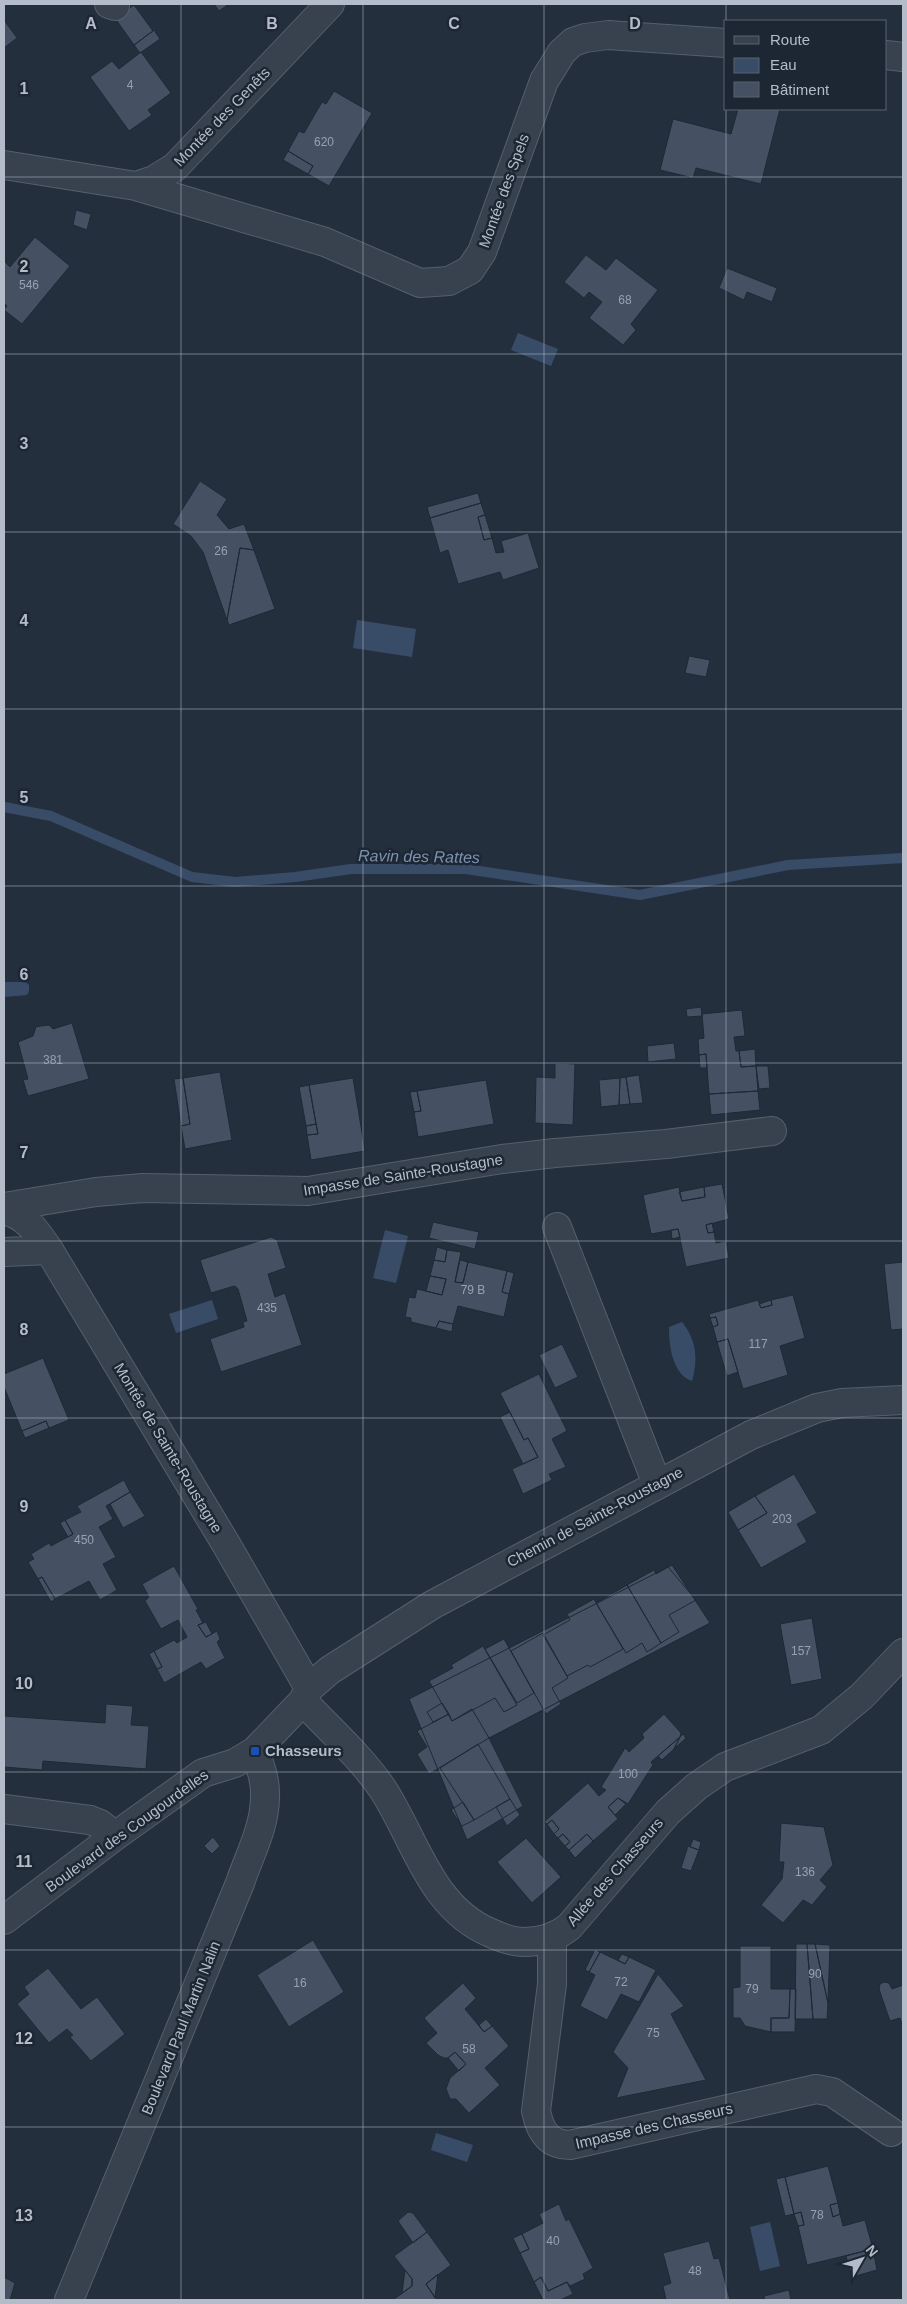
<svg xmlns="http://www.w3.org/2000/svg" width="907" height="2304" font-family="Arial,sans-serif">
  <rect width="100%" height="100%" fill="#242f3e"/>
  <path fill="#394c67" d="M518,333l40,16 -7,17 -40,-16z
    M357,620l59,9 -4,28 -59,-9z
    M4,978l1,4h21l3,3v6l-2,4 -23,2z
    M385,1230l23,6 -12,47 -23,-5z
    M212,1300l6,19 -42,14 -7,-19z
    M682,1322c15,19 16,37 10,59 -20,-7 -23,-36 -23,-54z
    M436,2133l37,12 -6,17 -36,-12z
    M770,2222l10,44 -20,5 -10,-44z"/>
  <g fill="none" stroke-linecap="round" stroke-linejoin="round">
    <path stroke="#394c67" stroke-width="10" d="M4,807l47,9 141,61 43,5 60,-5 56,-8h115l174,26 148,-30 115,-7"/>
  </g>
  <path fill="#455162" stroke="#1f2835" d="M214,4h15l-10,7z
    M134,5l19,26 -19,14 -19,-27z
    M4,20l13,18 -13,10z
    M154,30l6,9 -20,14 -6,-8z
    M141,52l30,41 -23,17 4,5 -23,16 -39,-54 22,-16 7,8z
    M334,91l38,22 -43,73 -21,-12 5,-8 -25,-15 11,-20 5,2 18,-31 4,2z
    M738,109h42l-19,75 -65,-16 -3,10 -33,-8 13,-51 58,15z
    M288,151l25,15 -5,8 -25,-14z
    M76,210l15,4 -4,16 -14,-5z
    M35,237l35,29 -48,58 -18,-14 3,-4 -3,-3v-42l6,6z
    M586,255l20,15 10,-12 42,32 -27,34 5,6 -13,15 -34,-27 13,-16 -13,-10 -5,6 -20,-16z
    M727,268l50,20 -5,14 -25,-10 -3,8 -25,-12z
    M200,481l27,18 -10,16 12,14 15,-5 10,26 -14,-2 -13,72 -24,-68 -12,-16 -18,-12z
    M478,493l3,10 -51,15 -3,-11z
    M481,503l4,12 -7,2 6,23 8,-2 4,15 8,-1 -3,-11 27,-8 11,35 -36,12 -3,-8 -42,12 -10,-34 -8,3 -10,-35z
    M485,515l7,23 -8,2 -6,-23z
    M240,548l14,2 21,59 -46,16 -2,-5z
    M689,656l21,4 -4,17 -21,-4z
    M701,1007l1,9 -15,1 -1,-8z
    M742,1010l3,26 -11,1 2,14h3l2,16 15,-1 2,25 -49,3 -3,-40 -7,1 -1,-16 6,-1 -2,-24z
    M72,1023l17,56 -61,17 -5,-16 5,-1 -10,-37 15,-6 3,-9 5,-1 8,-1 4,4z
    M674,1043l2,16 -28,3 -1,-16z
    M755,1049l1,17 -15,1 -2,-16z
    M706,1054l1,14h-7l-1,-13z
    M555,1063l20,1 -2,61 -38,-2 1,-46 19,1z
    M756,1066h12l2,22 -11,1z
    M220,1072l12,68 -47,9 -4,-23 9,-2 -7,-46z
    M639,1075l4,28 -13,1 -4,-27z
    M626,1077l4,27 -11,1 1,-27z
    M183,1078l7,46 -9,2 -7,-47z
    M353,1078l12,73 -54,9 -4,-25 11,-1 -9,-49z
    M620,1078l-1,27 -18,2 -2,-27z
    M486,1080l8,44 -76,13 -4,-25 7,-1 -4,-20z
    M309,1085l7,39 -10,2 -7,-39z
    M417,1091l4,20 -7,1 -4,-20z
    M758,1091l2,19 -49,5 -2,-21z
    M316,1124l2,10 -11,1 -1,-9z
    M722,1184l7,35 -23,6 2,8 6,-1 2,11 10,-2 3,17 -43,9 -8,-38 -27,5 -8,-39 36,-8 3,14 23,-4 -1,-10z
    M704,1187l1,10 -23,4 -3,-9z
    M433,1222l46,10 -4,17 -46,-11z
    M712,1223l2,9 -6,1 -2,-8z
    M678,1229l2,8 -8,2 -1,-9z
    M271,1237l6,3 9,28 -18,6 7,23 10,-4 17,52 -81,27 -11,-33 34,-12 -1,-5 4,-1 -9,-32 -3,-3 -4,1 -20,6 -11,-33z
    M437,1247l10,3 -2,12 -11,-2z
    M447,1250l14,2 -6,30 8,1 5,-21 39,9 -5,21 7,2 -5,23 -46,-11 -5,18 -14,-3 -3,7 -25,-6v-4l-6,-1 4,-20 6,1 2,-9 25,6 4,-16 -16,-3 4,-16 11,2z
    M460,1260l8,2 -5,21 -8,-1z
    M903,1262v67l-12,1 -7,-66z
    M507,1271l7,2 -5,21 -7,-2z
    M430,1276l16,3 -4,16 -16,-4z
    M793,1295l12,43 -25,8 8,29 -45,14 -15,-50 -11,3 -4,-15 5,-2 -2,-8 -6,1 -1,-4 49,-14 3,8 11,-3 -1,-5z
    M771,1300l1,5 -11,3 -2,-4z
    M716,1317l2,8 -5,2 -3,-9z
    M439,1321l14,3 -1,8 -16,-4z
    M728,1339l10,33 -11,4 -10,-34z
    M562,1344l16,33 -23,11 -16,-33z
    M43,1358l26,62 -20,8 -3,-7 -24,10 -18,-44v-13z
    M539,1374l28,57 -15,8 14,28 -17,7 3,6 -29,14 -11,-25 26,-12 -10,-19 -4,2 -24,-47z
    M510,1412l14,28 4,-2 10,19 -15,7 -23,-47z
    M46,1421l3,7 -24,10 -3,-7z
    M794,1474l23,39 -20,11 10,18 -46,26 -23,-38 29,-17 -12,-17z
    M124,1480l6,12 -24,14 7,13 -14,8 17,30 -13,7 14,26 -17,10 -11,-19 -34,18 -13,-22 -4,2 -10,-17 6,-3 -3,-5 18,-11 2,3 22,-12 -8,-14 16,-8 -4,-6z
    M130,1492l15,24 -22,12 -13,-24z
    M755,1496l12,17 -29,17 -10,-18z
    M65,1520l8,14 -5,3 -8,-14z
    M672,1565l38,58 -221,115 34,68 -56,34 -58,-141z
    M174,1566l24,43 -2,1 7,13 -5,2 8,12 11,-6 3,8 -3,3 8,16 -19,11 -5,-7 -37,21 -7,-14 5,-2 -8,-16 20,-11 3,3 10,-6 -9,-17 -17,9 -16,-28 4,-4 -7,-13z
    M668,1567l28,33 -27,15 10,17 -18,11 -34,-58 27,-15 2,4z
    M42,1577l13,22 -4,3 -13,-23z
    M627,1585l34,58 -14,9 -5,-9 -16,10 -30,-50z
    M594,1599l29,50 -33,18 -2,-2 -21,11 -24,-41 27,-15 -3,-6z
    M812,1618l10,61 -31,6 -11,-61z
    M206,1622l6,12 -6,3 -8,-12z
    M543,1633l25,45 -16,10 9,16 -15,10 -35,-63z
    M504,1639l30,54 -17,10 -32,-54z
    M483,1646l34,59 -13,7 -9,-14 -43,23 -23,-40 24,-13 -2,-3z
    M154,1651l8,16 -5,2 -8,-15z
    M442,1703l7,11 -16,8 -6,-10z
    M106,1704l27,2 -2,19 18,1 -3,43 -103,-8 -1,9 -38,-3v-51l101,7z
    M472,1709l17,29 -60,36 -12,-20 10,-7 -10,-16 32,-17 3,7z
    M664,1714l17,19 -1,4 -29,25 2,3 -25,39 -10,-6 -10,9 10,12 -25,22 -6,-7 -18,16 -4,-4 5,-4 -7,-8 -5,4 -4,-4 5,-5 -7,-9 -5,4 -3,-2 44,-39 11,13 7,-6 -5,-3 24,-39 4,4 15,-14 -2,-4z
    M683,1734l3,4 -12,11 6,-12z
    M680,1737l-6,12 -12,11 -4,-4z
    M478,1744l32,55 -36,21 -34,-52z
    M618,1798l8,6 -11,11 -7,-8z
    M510,1799l10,16 -13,11 -11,-19z
    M463,1802l11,18 -12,6 -11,-16z
    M552,1820l7,9 -5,5 -7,-10z
    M781,1823l43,4 9,38 -13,15 7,7 -15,18 -9,-5 -20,23 -22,-18 21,-26 2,-17h-5z
    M563,1834l7,8 -5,4 -7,-8z
    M587,1834l6,7 -18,17 -6,-8z
    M213,1837l7,9 -8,8 -8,-8z
    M526,1838l35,39 -29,26 -35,-41z
    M693,1839l8,3 -2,8 -9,-3z
    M688,1846l11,4 -8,21 -10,-3z
    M313,1940l31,52 -55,35 -32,-52z
    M796,1944h11l6,75h-18z
    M807,1944h8l13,59 -1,16h-14z
    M815,1944l15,1 -2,58z
    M740,1946h31v43h19l-1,29h-18v14l-26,-6 -5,-8h-7v-30l7,-1z
    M595,1949l5,3 -11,20 -4,-2z
    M600,1952l25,12 4,-7 27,13 -17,32 -18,-8 -14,26 -27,-14 15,-31 -6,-3z
    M622,1954l7,3 -4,7 -7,-4z
    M48,1968l33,41 16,-12 28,37 -34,27 -21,-24 3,-2 -6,-6 -18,14 -32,-39 12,-10 -5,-7z
    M658,1974l26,32 -13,8 35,66 -90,18 12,-30 -15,-16z
    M884,1982l5,1 3,6 11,-4v42l-3,-9 -10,3 -11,-32 1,-5z
    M463,1983l13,15 -11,11 19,23 8,-6 17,20 -24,22 15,17 -31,28 -13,-14h-6l-4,-10 4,-11 16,-14 -11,-12 -7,6h-4l-6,-3 -12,-12 11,-10 -13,-15z
    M790,1989h6l-1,43h-24v-14h18z
    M486,2019l6,7 -8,6 -5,-7z
    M455,2052l11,12 -7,7 -11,-13z
    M828,2166l10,37 -8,2 3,12 7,-3 3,12 22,-6 8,29 -66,16 -9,-39 6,-1 -3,-13 -7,2 -9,-37z
    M785,2177l9,37 -9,2 -9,-37z
    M838,2203l2,11 -7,3 -3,-12z
    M559,2204l7,17 3,-2 24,49 -10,6 2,5 -15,7 -3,-4 -19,9 -7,-14 -7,5 -14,-29 9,-4 -7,-15 21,-11 -4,-9z
    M408,2212l5,1 14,19 -14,11 -15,-22z
    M801,2212l3,13 -6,1 -4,-12z
    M427,2232l24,33 -25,19 11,16h-44l19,-14v-7l-18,-23z
    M522,2234l7,15 -9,4 -7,-15z
    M709,2241l5,18 5,-1 11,42h-64l-3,-14 8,-3 -8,-30z
    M873,2249l4,21 -25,7 -6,-21z
    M405,2270l7,9v7l-10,7z
    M438,2274l-3,24 -9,-14z
    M4,2277l11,6 -5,17h-6z
    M541,2277l7,14 19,-9 6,12 -13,6h-17l-9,-18z
    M789,2290l2,10h-26l-1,-4z"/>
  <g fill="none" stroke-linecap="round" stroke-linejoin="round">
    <defs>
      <path id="minor" d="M109,4l6,2
        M886,55l17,2
        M4,165l132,21 18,-6 21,-13 155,-163
        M136,186l189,56 95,41 29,-2 21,-11 12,-18 62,-171 18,-29 11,-10 12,-4 23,-3 118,8
        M4,1207l92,-15 47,-4 165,3 194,-32 53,-6 111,-9 106,-13
        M4,1210c23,6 32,21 45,40l177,294 83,144 -6,13 -48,50 -20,12 -32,10 -88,63 -111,84
        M557,1227l100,257
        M4,1252l45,-2
        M309,1688l21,-18 102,-65 319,-170 66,-27 25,-5 61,-3
        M303,1701c26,28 57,55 79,87 33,50 48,120 109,145 11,5 21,9 33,9 17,0 31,-4 45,-15l99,-115 28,-25 29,-20 96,-37 41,-34 41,-43
        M4,1809l86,11 10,4 15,12
        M552,1938v46l-16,127c4,20 12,34 34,34l246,-56 16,3 59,40
        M69,2300l171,-417c9,-27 25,-56 25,-86 1,-16 -5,-31 -10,-46"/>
    </defs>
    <use href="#minor" stroke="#565f6c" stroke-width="30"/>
    <use href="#minor" stroke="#38414e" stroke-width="28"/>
  </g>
  <path fill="none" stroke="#b4bcc9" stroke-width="1" stroke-opacity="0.55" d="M181,4v2296M363,4v2296M544,4v2296M726,4v2296M4,177h899M4,354h899M4,532h899M4,709h899M4,886h899M4,1063h899M4,1241h899M4,1418h899M4,1595h899M4,1772h899M4,1950h899M4,2127h899"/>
  <rect fill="#1a4fb4" stroke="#1d2633" stroke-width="2" x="250" y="1746" width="10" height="10" rx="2.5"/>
  <g text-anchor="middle" stroke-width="5" stroke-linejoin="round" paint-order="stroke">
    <g font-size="12" fill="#98a1af">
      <text x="130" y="89">4</text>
      <text x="324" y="146">620</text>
      <text x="29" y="289">546</text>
      <text x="625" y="304">68</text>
      <text x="221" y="555">26</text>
      <text x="53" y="1064">381</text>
      <text x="473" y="1294">79 B</text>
      <text x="267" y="1312">435</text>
      <text x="758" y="1348">117</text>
      <text x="782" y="1523">203</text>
      <text x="84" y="1544">450</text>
      <text x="801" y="1655">157</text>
      <text x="628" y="1778">100</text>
      <text x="805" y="1876">136</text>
      <text x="815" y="1978">90</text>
      <text x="621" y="1986">72</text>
      <text x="300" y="1987">16</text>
      <text x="752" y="1993">79</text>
      <text x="653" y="2037">75</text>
      <text x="469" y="2053">58</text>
      <text x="817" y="2219">78</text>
      <text x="553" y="2245">40</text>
      <text x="695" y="2275">48</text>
    </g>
    <g font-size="15" fill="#b4bcc9" stroke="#1d2633">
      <text transform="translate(222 117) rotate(-46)" y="5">Montée des Genêts</text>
      <text transform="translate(504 191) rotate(-70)" y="5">Montée des Spels</text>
      <text transform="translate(403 1175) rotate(-9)" y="5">Impasse de Sainte-Roustagne</text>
      <text transform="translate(168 1448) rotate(59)" y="5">Montée de Sainte-Roustagne</text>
      <text transform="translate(595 1517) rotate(-28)" y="5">Chemin de Sainte-Roustagne</text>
      <text transform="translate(127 1831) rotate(-36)" y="5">Boulevard des Cougourdelles</text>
      <text transform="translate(615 1872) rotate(-49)" y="5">Allée des Chasseurs</text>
      <text transform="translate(181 2028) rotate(-68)" y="5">Boulevard Paul Martin Nalin</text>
      <text transform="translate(654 2126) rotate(-13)" y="5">Impasse des Chasseurs</text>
    </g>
    <g font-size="15" font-weight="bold" fill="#b4bcc9" stroke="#1d2633" text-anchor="start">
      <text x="265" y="1756">Chasseurs</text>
    </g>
    <g font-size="16" font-style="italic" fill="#7c92b1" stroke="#1d2633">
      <text transform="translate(419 856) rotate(1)" y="6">Ravin des Rattes</text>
    </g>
  </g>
  <g font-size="16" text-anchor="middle" font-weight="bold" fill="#b4bcc9" stroke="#1d2633" stroke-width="5" stroke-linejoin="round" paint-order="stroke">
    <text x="91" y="29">A</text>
    <text x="272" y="29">B</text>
    <text x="454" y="29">C</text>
    <text x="635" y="29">D</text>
    <text x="24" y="94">1</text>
    <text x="24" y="272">2</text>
    <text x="24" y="449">3</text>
    <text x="24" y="626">4</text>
    <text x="24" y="803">5</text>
    <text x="24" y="980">6</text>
    <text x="24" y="1158">7</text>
    <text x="24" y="1335">8</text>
    <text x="24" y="1512">9</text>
    <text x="24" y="1689">10</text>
    <text x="24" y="1867">11</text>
    <text x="24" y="2044">12</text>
    <text x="24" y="2221">13</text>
  </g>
  <rect width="907" height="2304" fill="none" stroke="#b4bcc9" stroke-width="10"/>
  <rect x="724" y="20" width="162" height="90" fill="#1d2633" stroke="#59626f"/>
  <rect x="734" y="36" width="25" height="8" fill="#38414e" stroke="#59626f"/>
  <text x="770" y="45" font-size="15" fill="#b4bcc9">Route</text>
  <rect x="734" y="58" width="25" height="15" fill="#394c67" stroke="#59626f"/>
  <text x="770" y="70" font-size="15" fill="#b4bcc9">Eau</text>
  <rect x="734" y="82" width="25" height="15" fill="#455162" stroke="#59626f"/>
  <text x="770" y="95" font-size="15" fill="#b4bcc9">Bâtiment</text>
  <g transform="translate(862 2259) rotate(51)" stroke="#1d2633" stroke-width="4" paint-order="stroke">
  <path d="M0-4L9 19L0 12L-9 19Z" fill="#b4bcc9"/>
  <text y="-8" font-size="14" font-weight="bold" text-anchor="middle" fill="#b4bcc9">N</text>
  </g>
</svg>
